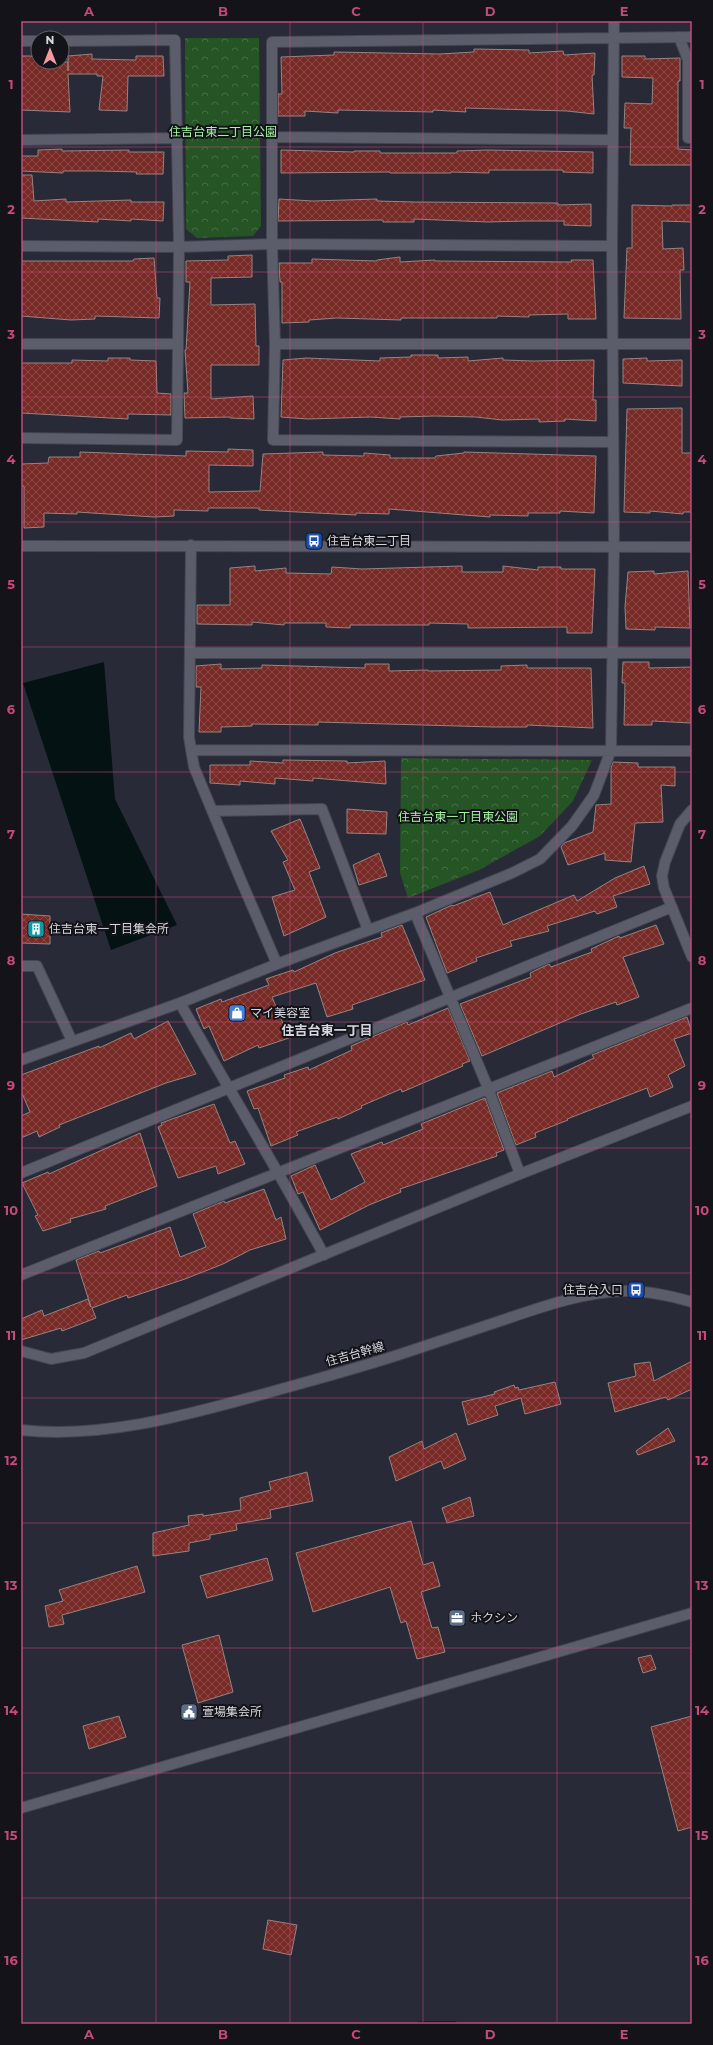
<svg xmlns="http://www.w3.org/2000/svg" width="713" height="2045" font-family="Montserrat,'Noto Sans JP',sans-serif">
  <defs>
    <pattern id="park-crowns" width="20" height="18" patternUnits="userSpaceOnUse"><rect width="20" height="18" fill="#265525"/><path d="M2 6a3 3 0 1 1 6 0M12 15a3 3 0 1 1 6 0" fill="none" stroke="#456d44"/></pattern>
    <pattern id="building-cross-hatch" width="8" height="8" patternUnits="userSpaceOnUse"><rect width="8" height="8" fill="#782a26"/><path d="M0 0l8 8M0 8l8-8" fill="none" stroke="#8a4845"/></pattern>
  </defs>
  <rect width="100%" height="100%" fill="#292a37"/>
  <path fill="url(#park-crowns)" d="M185,38h74l2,188 -8,10 -56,2 -11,-9z
    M401,758l191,2 -19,41 -33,35 -61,34 -71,28 -8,-25z"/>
  <path fill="#041214" d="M104,662l11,137 62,126 -66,25 -88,-267z"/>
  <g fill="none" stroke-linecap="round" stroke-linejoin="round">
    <path stroke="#041214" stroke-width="5" d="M420,2024h35"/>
  </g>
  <path fill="url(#building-cross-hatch)" stroke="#968381" d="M474,49l55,1v3l34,-2 1,4 31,-2 -1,22h-2l2,39 -27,-3 -102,-3 1,4 -33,-2v2l-95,-2v3l-33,-2v5h-27v-22h4l-1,-37 53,-2v-3l106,2 34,-2z
    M92,54v5l44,1v-4h27l1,20h-36l-1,35 -28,-1 4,-34h-6v-2h-29l2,38 -49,-2v-54h17v6h30v9v-15z
    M622,56h23v3l35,-1v23h-2v68l14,1v15h-62l1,-37h-7l1,-25 27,1 1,-26 -31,-1z
    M62,149v2l67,-1v2h35l-1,22h-27l1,-2 -38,-1h-36v2l-42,-2v-15h17v-6z
    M281,150l73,2v-1h26v2h77v-2l30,-1 106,2v21l-30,-1v-2h-74v3l-38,-1v1h-61v-1l-109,1z
    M21,175h11l2,26 32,-2v3l65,-2v2h33l-1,19 -32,-2v2l-33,-2v3l-77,-4z
    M279,199l34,2 64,-2v2l37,1 144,1v2l33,-1v22l-27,-1v-4h-39l-37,1 -74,-3v3h-31v-2l-105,1z
    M632,205l40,1v-1h20v17l-30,-1 1,28 20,-1 1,22h-4l1,49 -57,-1 3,-70h5z
    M252,255v22l-41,1v27l44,-1 1,42h3v19h-48v34l42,-3 1,23 -24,-1v-1l-45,1 -1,-25h4l-3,-43h1l4,-68h-4v-21l42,-1v-4z
    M400,257v5l35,-2v1l137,1 -1,-2h22l3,59h-28v-5l-39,1v2l-32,-1v2h-96v2l-64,-2 -28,2v2l-27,1v-41h-2l-1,-19h33v-4l65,2v-1z
    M154,258l3,40h3l-1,20 -64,-2v3l-24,1 -50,-4v-55h112l1,-2z
    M411,355h27v3l30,-1v4l35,-3v2l30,1 61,-1 -1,40h3v21l-31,-2v2l-26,1v-3l-37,1 -26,-3 -41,-1 -35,1v2l-29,-2 -63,2 -27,-2 2,-57 23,-2 74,3v-3l31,-1z
    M108,358h22v2l26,1 1,32 14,1v21l-43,-1v5l-107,-6v-50h51v-3l36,1z
    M647,358v3l35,-1v26l-59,-3v-24z
    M682,408v45h10v59h-9v2l-33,-3v2l-26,-1 3,-103z
    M228,449l25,1v16l-44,-1v27l51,-1 3,-37 60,-2v3l41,1v-3l26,2v3h45l1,-2 28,-3v-1l132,4 -2,57 -34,-2v2h-32v3l-38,-1v2l-101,-8v5l-33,-1v2l-97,-5v-2h-51v3l-34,-1v6l-20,1 -77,-5v2l-33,-1v14l-20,1v-42h-3v-22l27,-1 1,-6h31v-5l106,4v-5l42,1z
    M255,566v5l31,-3v5l45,1 1,-7 30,2 100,-3v6h41v-6l35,4v-3h23v2h34l-3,64h-25v-6l-99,1v-4l-39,-1v2h-79v3l-24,-1v-4h-42v2l-32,-3v3l-55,-1v-19h33v-37z
    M654,571v3l34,-3 2,57 -35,-1v3l-29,-1 -1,-22 3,-35z
    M623,662h26v6l43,-1 -1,56 -39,-2v4h-28l1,-42h-3z
    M221,664v5l41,-1v-3l103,3v-4h24v7l39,-1v1l73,-1v-4l26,-1v3h64l2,60 -66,-3v2h-34l-175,-5v3l-66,-1v2l-31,1v5h-22l2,-45h-5v-21z
    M283,760l64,1v2l38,-2 1,23 -73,-6v3l-38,-3v6l-35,-3v4l-30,-2v-18h40v-4l33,2z
    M613,762l25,1v4h37v19l-14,-1 2,37 -28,1 -4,39 -26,-2v-7l-37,12 -7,-18 3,-4 29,-11 3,-27 15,-1v-36z
    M347,809l40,3 -1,22 -39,-1z
    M300,819l20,49 -11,4 17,45 -42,19 -12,-39 23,-7 -12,-28 5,-2 -17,-29z
    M379,853l8,23 -28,9 -6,-20z
    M644,866l6,18 -37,12 4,11 -20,7 -2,-3 -48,15 2,5 -39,10 2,5 -36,12 1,3 -30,12 -21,-56 26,-12 1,1 37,-14 13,33 71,-30 3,6 38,-23z
    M21,914l29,2v28l-29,-1z
    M402,925l23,55 -73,25 1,4 -26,8 -11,-34 -44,14 17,41 -30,10 -1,-3 -34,16 -15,-35 -5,3 -8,-20 25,-10 1,3 47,-17 -3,-6 27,-9 1,2 41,-19 47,-16 -1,-4z
    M656,925l8,19 -41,13 16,40 -22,8 -1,-3 -35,12 -99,42 -22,-52 71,-27 -1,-4 19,-9 2,3 41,-15 -1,-3 28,-13 1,2z
    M448,1008l22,53 -8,3 1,2 -61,26 -1,-3 -40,17 1,2 -24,11 -1,-2 -41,15 2,3 -27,11 -13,-38 -4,1 -7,-18 38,-13 -1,-3 24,-8 1,3 43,-20 -1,-4 56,-24 1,3z
    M687,1017l5,16 -18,6 11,27 -17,9 5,12 -23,10 -3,-9 -80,31 1,1 -33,13 1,4 -20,8 -19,-52 55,-22 2,6 40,-19 -2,-3z
    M168,1021l28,53 -30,9 -107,42 1,2 -21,10 -2,-6 -16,7v-22l9,-4 -9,-21v-16l78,-29v2l32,-15 3,6z
    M485,1098l19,52 -8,3 1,3 -97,33 1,3 -32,13 -49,25 -17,-38 -5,2 -7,-18 24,-11 16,35 34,-18 -14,-28 31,-12 1,3 40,-16 -2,-5z
    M214,1104l16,39 5,-2 10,23 -27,10 -2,-8 -38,12 -20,-51 4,-2 -1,-2z
    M140,1133l17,53 -52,20 1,3 -36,10 1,3 -28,9 -8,-15 3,-1 -16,-32 26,-11 1,2z
    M264,1189l12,31 5,-3 5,22 -36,11 -27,14 -38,15 -57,19 -1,-3 -35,13 4,10 -34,13 -1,-3 -40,12v-21l21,-9 2,6 44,-17 3,8 -15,-47 23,-9 1,2 70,-26 10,30 26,-10 -13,-33 31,-13 1,2z
    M692,1361v28l-24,11 -2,-3 -51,15 -7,-29 28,-7 -2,-12 16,-2 4,19z
    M555,1382l6,22 -36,10 -4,-16 -26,8 3,9 -30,10 -6,-23 33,-8 -1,-2 20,-7 1,3 3,-1 1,3z
    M668,1428l7,13 -37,14 -2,-4z
    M456,1433l10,26 -22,10 -3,-8 -45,20 -7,-24 33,-16 2,8z
    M307,1472l6,29 -43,9 1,8 -35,6 1,6 -27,5v4l-21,4v8l-36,5v-23l36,-8 -1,-9 15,-2v2l38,-6 -1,-12 31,-8 -2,-8z
    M470,1497l4,19 -27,7 -5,-15z
    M411,1521l12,44 10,-3 7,24 -19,6 11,36 6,-1 7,25 -28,7 -11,-38 -5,2 -11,-36 -77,25 -17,-59z
    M267,1558l6,22 -66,18 -7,-22z
    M137,1566l8,26 -83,23 2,9 -15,3 -4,-21 18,-5 -4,-11z
    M219,1635l14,57 -35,11 -16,-58z
    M651,1655l5,14 -13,4 -5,-15z
    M119,1716l7,21 -37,12 -6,-23z
    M692,1716v111l-14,4 -27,-104z
    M268,1920l29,5 -6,30 -28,-6z"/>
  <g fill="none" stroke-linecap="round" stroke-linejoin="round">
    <defs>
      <path id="street" d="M679,37l9,23v78h4
        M21,41h17
        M272,137l341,3
        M21,140l157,-2
        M21,246l158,1 93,-3 340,2
        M21,344h157
        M275,344h417
        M21,438l156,2 2,-193 -4,-207 -113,1
        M613,442l-340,-2 2,-96 -3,-100v-202l420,-5
        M191,545l-2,192 5,30 46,111 37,86
        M190,653h502
        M191,750l501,1
        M692,810l-12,14 -15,38 -3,14 2,12 28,69
        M212,811l110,-2 46,121
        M415,913l73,175 32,86
        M21,966h16l35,75
        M180,1003c48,85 98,167 144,252
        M21,1060l159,-57 97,-39 138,-51 97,-40 28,-14 32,-33 22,-31 17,-45 3,-203 -2,-301 2,-225
        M21,1173l651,-266
        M21,1275l671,-267
        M21,1351l30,8 33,-6 436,-179 172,-68"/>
      <path id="secondary" d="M21,546l671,1
        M21,1430c83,9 166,-15 246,-37 46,-13 92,-25 137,-40 34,-11 68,-23 102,-34 38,-13 81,-28 121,-28 23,0 44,5 65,11
        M21,1808l671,-195"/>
    </defs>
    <use href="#street" stroke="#444650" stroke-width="12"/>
    <use href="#secondary" stroke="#444650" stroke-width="12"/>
    <use href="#street" stroke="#5b5d6b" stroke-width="10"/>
    <use href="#secondary" stroke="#5b5d6b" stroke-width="10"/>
  </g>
  <path fill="none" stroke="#c7487c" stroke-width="1" stroke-opacity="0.55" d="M156,21v2003M290,21v2003M423,21v2003M557,21v2003M21,147h671M21,272h671M21,397h671M21,522h671M21,647h671M21,772h671M21,897h671M21,1022h671M21,1148h671M21,1273h671M21,1398h671M21,1523h671M21,1648h671M21,1773h671M21,1898h671"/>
  <defs>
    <symbol id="bus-square" viewBox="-11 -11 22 22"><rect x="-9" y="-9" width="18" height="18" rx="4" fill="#1a4fb4" stroke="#131319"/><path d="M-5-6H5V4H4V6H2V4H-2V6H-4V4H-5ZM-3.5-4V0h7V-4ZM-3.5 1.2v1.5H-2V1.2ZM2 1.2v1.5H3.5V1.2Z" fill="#fff"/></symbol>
    <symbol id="building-square" viewBox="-11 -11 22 22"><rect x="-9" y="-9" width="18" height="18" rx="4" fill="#0f9aa8" stroke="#131319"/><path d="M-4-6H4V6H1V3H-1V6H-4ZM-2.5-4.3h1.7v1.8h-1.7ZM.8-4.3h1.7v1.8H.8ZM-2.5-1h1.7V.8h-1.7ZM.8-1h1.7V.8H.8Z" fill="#fff"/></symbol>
    <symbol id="shop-square" viewBox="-11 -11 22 22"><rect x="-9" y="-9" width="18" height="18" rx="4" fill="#3f7fe0" stroke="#131319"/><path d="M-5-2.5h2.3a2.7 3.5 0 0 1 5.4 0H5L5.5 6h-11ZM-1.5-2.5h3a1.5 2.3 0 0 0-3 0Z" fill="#fff"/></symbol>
    <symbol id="office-square" viewBox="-11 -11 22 22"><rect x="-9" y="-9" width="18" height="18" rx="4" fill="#5c6f8a" stroke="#131319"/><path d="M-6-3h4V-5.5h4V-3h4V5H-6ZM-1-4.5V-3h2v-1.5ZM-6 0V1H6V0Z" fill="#fff"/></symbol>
    <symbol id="civic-square" viewBox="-11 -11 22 22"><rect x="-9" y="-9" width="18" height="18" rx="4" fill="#5c6f8a" stroke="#131319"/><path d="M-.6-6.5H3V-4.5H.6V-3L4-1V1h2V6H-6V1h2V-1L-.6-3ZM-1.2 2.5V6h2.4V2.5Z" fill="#fff"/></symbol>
  </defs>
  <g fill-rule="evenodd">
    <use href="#bus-square" x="304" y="531" width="20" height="20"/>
    <use href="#building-square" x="26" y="919" width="20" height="20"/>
    <use href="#shop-square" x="227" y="1003" width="20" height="20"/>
    <use href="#bus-square" x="626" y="1280" width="20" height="20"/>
    <use href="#office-square" x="447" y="1608" width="20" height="20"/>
    <use href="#civic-square" x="179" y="1702" width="20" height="20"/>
  </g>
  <g text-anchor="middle" stroke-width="4" stroke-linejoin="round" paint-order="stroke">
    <g font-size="12" fill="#a4f5a0" stroke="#131319">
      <text x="223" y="136">住吉台東二丁目公園</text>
      <text x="458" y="821">住吉台東一丁目東公園</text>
    </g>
    <g font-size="12" fill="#d5d7df" stroke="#131319" text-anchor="start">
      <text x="327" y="545">住吉台東二丁目</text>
      <text x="49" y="933">住吉台東一丁目集会所</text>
      <text x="250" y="1017">マイ美容室</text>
      <text x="623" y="1294" text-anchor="end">住吉台入口</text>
      <text x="470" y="1622">ホクシン</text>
      <text x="202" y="1716">萱場集会所</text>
    </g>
    <g font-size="12" fill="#d5d7df" stroke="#131319">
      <text transform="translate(355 1354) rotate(-16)" y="4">住吉台幹線</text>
    </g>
    <g font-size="13" font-weight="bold" fill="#d5d7df" stroke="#131319">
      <text x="327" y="1035">住吉台東一丁目</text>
    </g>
  </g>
  <rect width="713" height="2045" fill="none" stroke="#131319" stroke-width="44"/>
  <g transform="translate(50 50)"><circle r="19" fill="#131319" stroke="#616168"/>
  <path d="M0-3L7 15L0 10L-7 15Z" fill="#f49aa1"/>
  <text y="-6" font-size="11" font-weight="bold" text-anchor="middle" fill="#d5d7df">N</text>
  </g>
  <rect x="22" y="22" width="669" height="2001" fill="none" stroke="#c7487c" stroke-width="1.5"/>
  <g font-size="13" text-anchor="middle" font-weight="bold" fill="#c7487c">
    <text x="89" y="16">A</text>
    <text x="223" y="16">B</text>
    <text x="356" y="16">C</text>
    <text x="490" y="16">D</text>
    <text x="624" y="16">E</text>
    <text x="11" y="89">1</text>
    <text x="702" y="89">1</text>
    <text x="11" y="214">2</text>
    <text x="702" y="214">2</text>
    <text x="11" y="339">3</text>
    <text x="702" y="339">3</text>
    <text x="11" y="464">4</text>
    <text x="702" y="464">4</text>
    <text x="11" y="589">5</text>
    <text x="702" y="589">5</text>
    <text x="11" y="714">6</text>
    <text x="702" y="714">6</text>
    <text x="11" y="839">7</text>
    <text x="702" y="839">7</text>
    <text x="11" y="965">8</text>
    <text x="702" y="965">8</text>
    <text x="11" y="1090">9</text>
    <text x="702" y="1090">9</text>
    <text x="11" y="1215">10</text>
    <text x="702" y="1215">10</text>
    <text x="11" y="1340">11</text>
    <text x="702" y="1340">11</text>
    <text x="11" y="1465">12</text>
    <text x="702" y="1465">12</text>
    <text x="11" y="1590">13</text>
    <text x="702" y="1590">13</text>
    <text x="11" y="1715">14</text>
    <text x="702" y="1715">14</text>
    <text x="11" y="1840">15</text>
    <text x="702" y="1840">15</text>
    <text x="11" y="1965">16</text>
    <text x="702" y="1965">16</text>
    <text x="89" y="2039">A</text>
    <text x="223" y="2039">B</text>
    <text x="356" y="2039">C</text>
    <text x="490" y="2039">D</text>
    <text x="624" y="2039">E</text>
  </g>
</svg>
